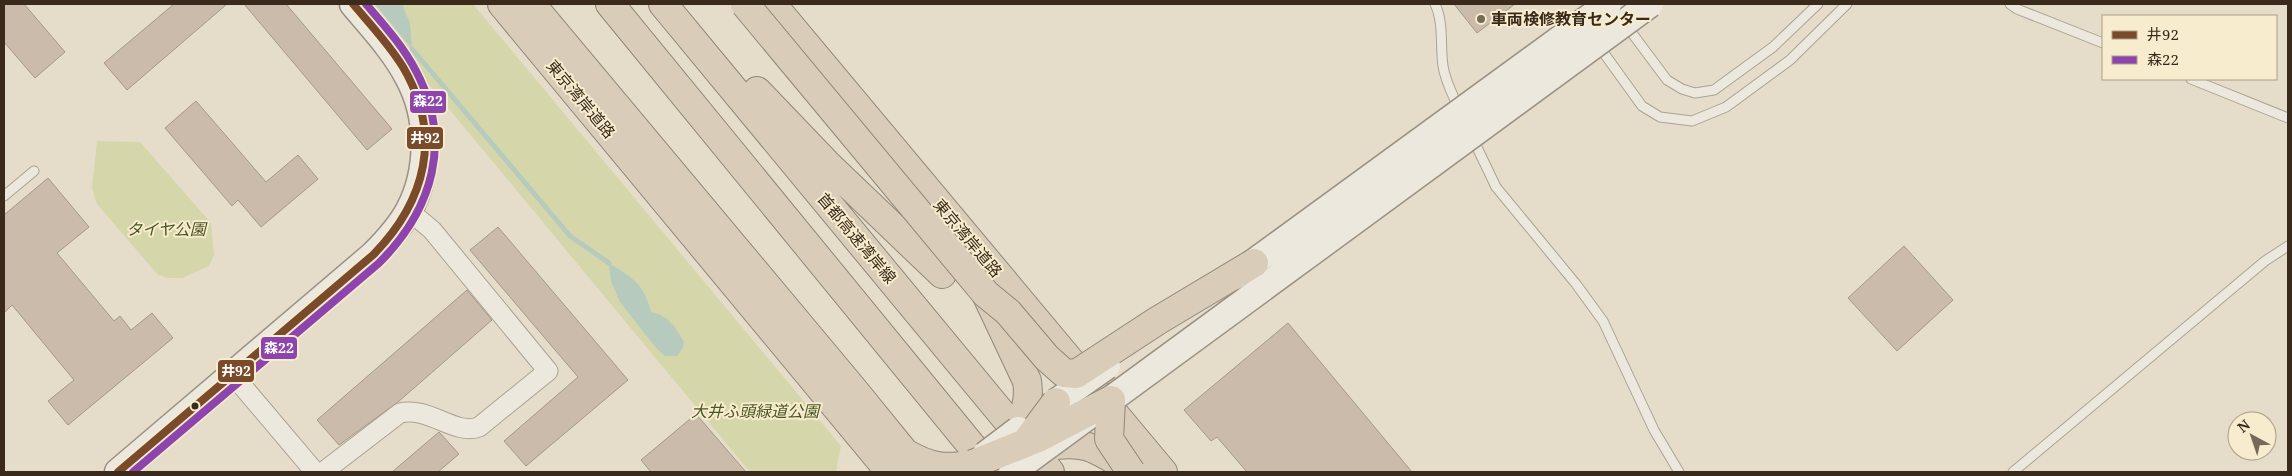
<svg xmlns="http://www.w3.org/2000/svg" width="2292" height="476" font-family="'Noto Serif','Noto Sans JP',serif">
  <rect width="100%" height="100%" fill="#e5ddca"/>
  <path fill="#d6d6ab" d="M362,4h111l368,442 -5,26h-86z
    M97,141l43,1 71,81 3,32 -5,11 -27,12h-15l-10,-4 -60,-70 -5,-16z"/>
  <path fill="#b6cbbe" d="M375,4h27l8,19 2,26z
    M609,263c23,15 35,20 42,49 17,3 25,15 33,30l-1,6 -6,8h-12l-9,-8 -36,-46 -9,-21z"/>
  <g fill="none" stroke-linecap="round" stroke-linejoin="round">
    <path stroke="#b6cbbe" stroke-width="5" d="M412,49l158,187 39,27"/>
  </g>
  <path fill="#cabbaa" stroke="#a59889" d="M4,4h20l41,48 -30,26 -31,-36z
    M174,4h53l-100,86 -23,-27z
    M244,4h42l106,125 -25,21z
    M1454,4h61l-38,29z
    M196,101l70,81 32,-27 20,24 -57,48 -23,-27 -6,6 -67,-78z
    M48,178l41,49 -32,26 57,68 6,-5 11,14 21,-17 21,25 -105,87 -20,-24 26,-21 -62,-75 -8,8v-98z
    M498,227l130,153 -102,86 -22,-25 74,-64 -108,-127z
    M1904,246l49,54 -56,51 -49,-53z
    M467,290l25,30 -94,82 -59,43 -22,-25z
    M1288,323l124,149h-165l-30,-35 -6,4 -27,-31z
    M696,414l50,58h-95l-10,-12z
    M439,432l20,22 -21,18h-46z"/>
  <g fill="none" stroke-linecap="round" stroke-linejoin="round">
    <defs>
      <path id="lane" d="M1435,4c9,19 5,41 8,62 2,15 10,29 16,43
        M2010,4l7,5 86,34
        M1626,25l41,55 15,9 13,4 19,-3 59,-43 45,-43
        M1598,45l44,61 18,11 32,4 34,-14 64,-47 57,-56
        M2191,79l97,39
        M1472,137l24,50 80,97 27,37 51,109 25,42
        M4,196l30,-25
        M2013,472l252,-211 23,-15"/>
      <path id="street" d="M233,375l82,97
        M323,472l77,-59c29,-7 55,23 79,14l69,-56 -116,-141 -24,-20"/>
      <path id="secondary" d="M118,472l255,-217c14,-14 27,-28 36,-45 21,-40 21,-93 -1,-133 -14,-27 -36,-50 -55,-73"/>
      <path id="highway" d="M502,4l388,468
        M531,4l322,385 52,64 10,19
        M610,4l383,468
        M663,4l387,468
        M772,4l391,468
        M757,91l69,72 116,111
        M986,294l41,87c3,19 -2,32 -9,49
        M1046,447c37,-8 49,1 80,20
        M905,453c25,14 39,17 68,11"/>
    </defs>
    <use href="#lane" stroke="#aaa294" stroke-width="11"/>
    <use href="#street" stroke="#aaa294" stroke-width="21"/>
    <use href="#secondary" stroke="#9a9183" stroke-width="29"/>
    <use href="#highway" stroke="#8f877a" stroke-width="30"/>
    <use href="#lane" stroke="#ede8dd" stroke-width="9"/>
    <use href="#street" stroke="#ede8dd" stroke-width="19"/>
    <use href="#secondary" stroke="#ede8dd" stroke-width="26"/>
    <use href="#highway" stroke="#d9cdba" stroke-width="28"/>
    <defs>
      <path id="secondary-bridge" d="M1235,276l373,-272
        M1056,402l51,-36
        M985,455l33,-25
        M1012,472l638,-468"/>
      <path id="highway-bridge" d="M745,4l241,290 22,18 39,46 17,15 12,1 81,-53 97,-58
        M1111,400l-2,39 22,33
        M1027,441l29,-39
        M973,464l65,-26 73,-38"/>
    </defs>
    <use href="#secondary-bridge" stroke="#9a9183" stroke-width="29" stroke-linecap="butt"/>
    <use href="#highway-bridge" stroke="#8f877a" stroke-width="30" stroke-linecap="butt"/>
    <use href="#secondary-bridge" stroke="#ede8dd" stroke-width="26"/>
    <use href="#highway-bridge" stroke="#d9cdba" stroke-width="28"/>
    <defs>
      <path id="bus-1" d="M118,472l255,-217c53,-54 70,-120 30,-188 -14,-23 -33,-43 -50,-63"/>
      <path id="bus-2" d="M133,472l246,-209c54,-54 74,-122 37,-192 -13,-25 -32,-46 -50,-67"/>
    </defs>
    <use href="#bus-1" stroke="#f8ecce" stroke-width="11"/>
    <use href="#bus-2" stroke="#f8ecce" stroke-width="11"/>
    <use href="#bus-1" stroke="#7a4b2a" stroke-width="8"/>
    <use href="#bus-2" stroke="#8e44ad" stroke-width="8"/>
  </g>
  <circle fill="#756958" stroke="#f8ecce" stroke-width="2" cx="1481" cy="19" r="5"/>
  <circle fill="#392a1b" stroke="#f8ecce" stroke-width="2" cx="195" cy="406" r="4.5"/>
  <g text-anchor="middle" stroke-width="4" stroke-linejoin="round" paint-order="stroke">
    <g font-size="16" font-weight="bold" fill="#392a1b" stroke="#f8ecce" text-anchor="start">
      <text x="1491" y="25">車両検修教育センター</text>
    </g>
    <g font-size="16" fill="#392a1b" stroke="#f8ecce">
      <text transform="translate(581 99) rotate(50)" y="6">東京湾岸道路</text>
      <text transform="translate(857 238) rotate(50)" y="6">首都高速湾岸線</text>
      <text transform="translate(968 238) rotate(50)" y="6">東京湾岸道路</text>
    </g>
    <g font-size="16" font-style="italic" fill="#495720" stroke="#f8ecce">
      <text x="166" y="235">タイヤ公園</text>
      <text x="755" y="417">大井ふ頭緑道公園</text>
    </g>
  </g>
  <g stroke="#f8ecce" stroke-width="2">
    <rect x="409" y="90" width="38" height="24" rx="5" fill="#8e44ad"/>
    <rect x="406" y="126" width="38" height="24" rx="5" fill="#7a4b2a"/>
    <rect x="260" y="336" width="38" height="24" rx="5" fill="#8e44ad"/>
    <rect x="217" y="359" width="38" height="24" rx="5" fill="#7a4b2a"/>
  </g>
  <g font-size="14" text-anchor="middle" font-weight="bold" fill="#fff">
    <text x="428" y="106">森22</text>
    <text x="425" y="143">井92</text>
    <text x="279" y="353">森22</text>
    <text x="236" y="376">井92</text>
  </g>
  <rect width="2292" height="476" fill="none" stroke="#392a1b" stroke-width="10"/>
  <rect x="2102" y="15" width="175" height="65" fill="#f8ecce" stroke="#ac9e86"/>
  <rect x="2112" y="31" width="25" height="8" fill="#7a4b2a" stroke="#ac9e86"/>
  <text x="2147" y="40" font-size="15" fill="#392a1b">井92</text>
  <rect x="2112" y="56" width="25" height="8" fill="#8e44ad" stroke="#ac9e86"/>
  <text x="2147" y="65" font-size="15" fill="#392a1b">森22</text>
  <g transform="translate(2252 436) rotate(320)"><circle r="24" fill="#f8ecce" stroke="#ac9e86"/>
  <path d="M0-4L9 19L0 12L-9 19Z" fill="#756958"/>
  <text y="-8" font-size="14" font-weight="bold" text-anchor="middle" fill="#392a1b">N</text>
  </g>
</svg>
